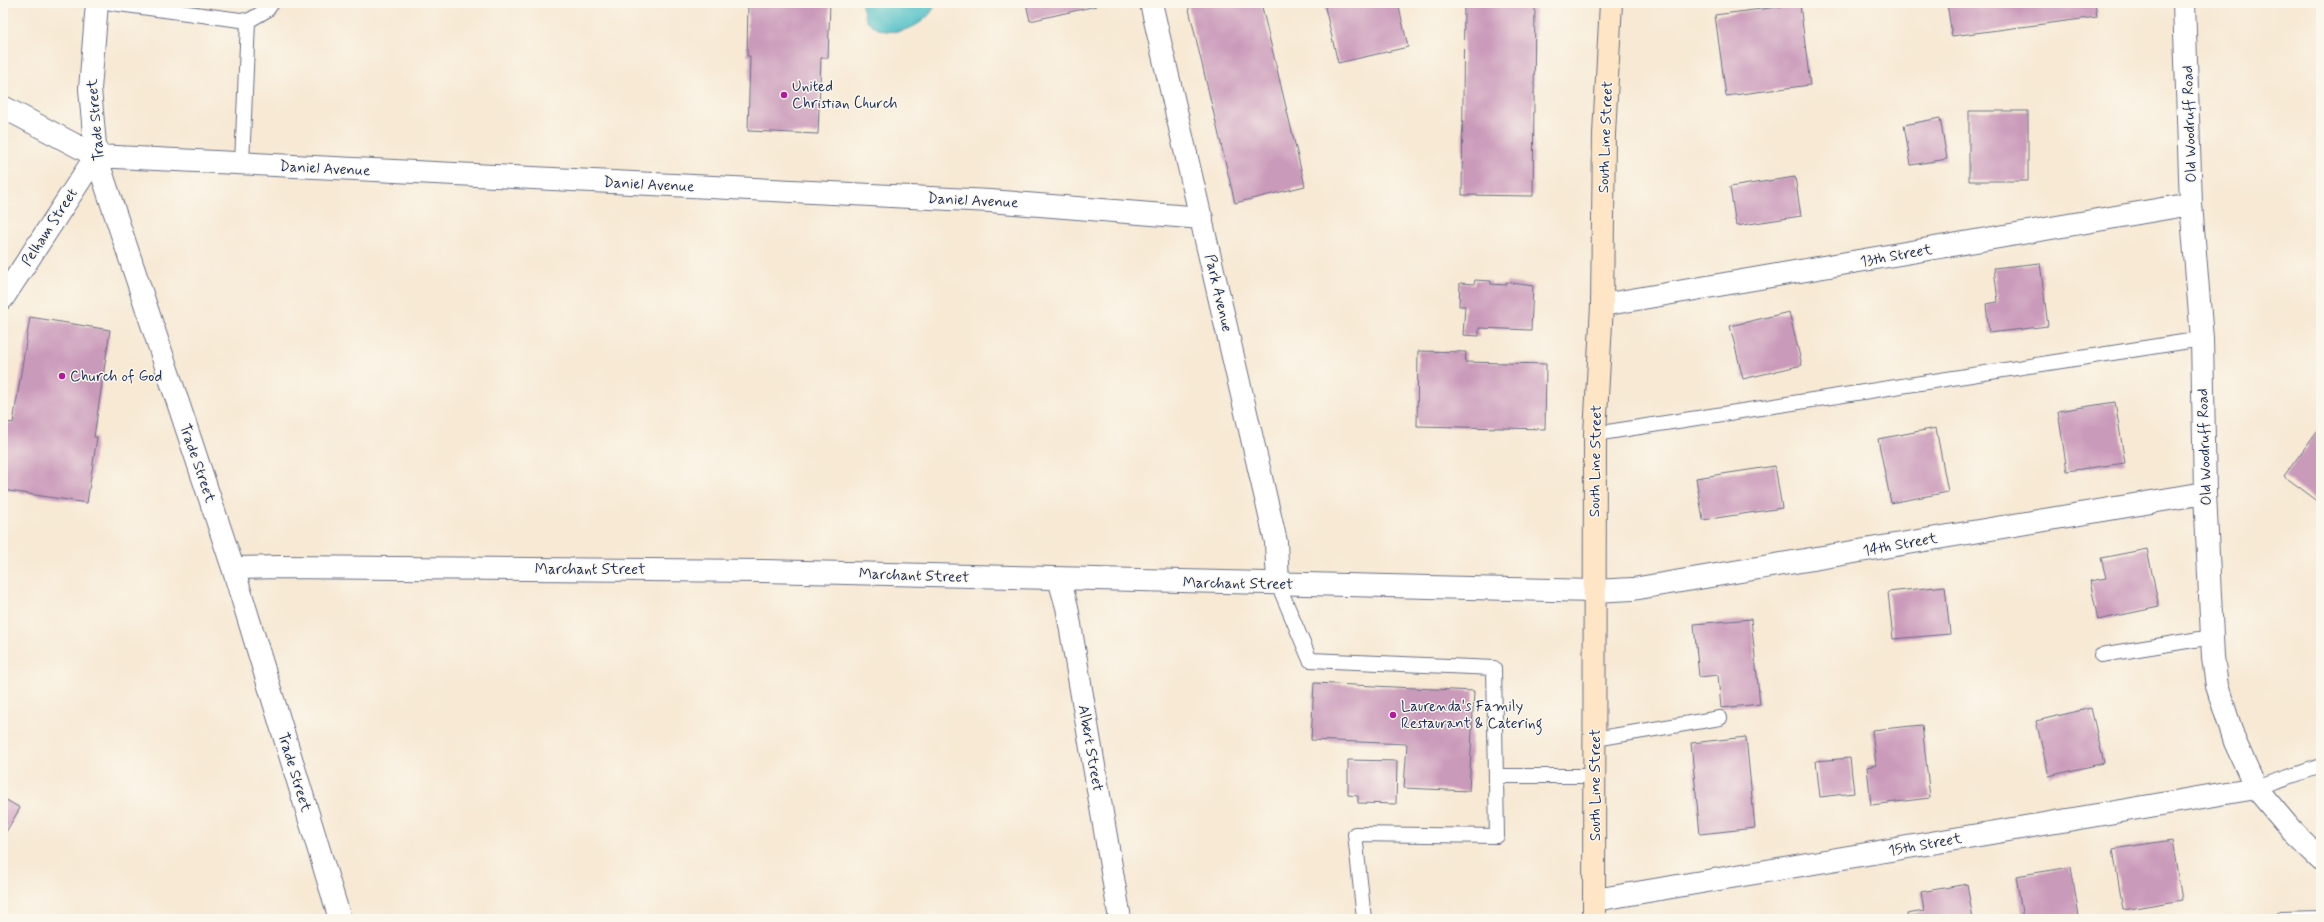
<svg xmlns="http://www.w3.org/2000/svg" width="2324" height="922" font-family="Mynerve,sans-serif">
  <rect width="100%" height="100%" fill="#fbf7ec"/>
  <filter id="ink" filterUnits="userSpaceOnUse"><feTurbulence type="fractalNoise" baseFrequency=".025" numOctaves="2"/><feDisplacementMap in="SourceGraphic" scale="8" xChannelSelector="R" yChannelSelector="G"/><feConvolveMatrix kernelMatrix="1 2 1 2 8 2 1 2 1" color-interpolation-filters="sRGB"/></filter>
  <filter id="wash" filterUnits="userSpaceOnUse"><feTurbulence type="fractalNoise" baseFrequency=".012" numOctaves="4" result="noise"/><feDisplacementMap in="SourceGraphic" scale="16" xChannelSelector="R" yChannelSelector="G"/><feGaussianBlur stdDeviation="0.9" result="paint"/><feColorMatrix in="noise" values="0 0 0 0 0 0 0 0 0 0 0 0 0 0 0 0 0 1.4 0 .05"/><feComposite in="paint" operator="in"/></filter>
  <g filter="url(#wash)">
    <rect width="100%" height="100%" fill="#f7e9d4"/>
    <path fill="#53c1c7" stroke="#377892" d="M861,3h75c-8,24 -50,41 -69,17 -3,-4 -4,-12 -6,-17z"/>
    <g id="blocks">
      <path fill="#ca9aba" d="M748,3h82l-2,55h-7l-3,76 -70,-3 2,-75h-3z
        M1026,3h69l1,3 -66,15z
        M1198,3h63l44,183 -70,17 -47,-198z
        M1324,3h74l10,44 -70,16z
        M1464,3h71l-2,193 -71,-1z
        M1947,3h148l2,14 -145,19z
        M1800,4l10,81 -84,11 -11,-81z
        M1969,111h59v70h-59z
        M1940,118l7,41 -36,6 -7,-40z
        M1795,177l6,39 -65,10 -6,-39z
        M2040,263l8,63 -59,7 -3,-29 12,-2 -4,-34z
        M1475,280l16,1v3l15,1v-3l27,4 -2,44 -52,-2v8l-16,-1 2,-29h-6l1,-23 14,1z
        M1789,312l13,53 -59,14 -13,-53z
        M30,317l80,13 -16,107h3l-10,66 -84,-13v-52l2,-16 8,1z
        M1418,351l48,1 -1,10 81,2 -1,65 -128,-3z
        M2115,402l10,61 -58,8 -9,-60z
        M2321,426v73l-2,3 -35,-26z
        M1936,428l12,64 -57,11 -13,-64z
        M1775,466l7,42 -79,12 -7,-42z
        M2147,549l12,58 -61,13 -8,-39 16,-3 -5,-20z
        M1945,586l5,48 -57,5 -5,-47z
        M1751,619l9,85 -39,4 -3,-33 -19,2 -5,-53z
        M1314,683l160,8 -5,100 -65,-3 3,-44 -96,-4z
        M2091,708l13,55 -55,13 -13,-55z
        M1922,725l8,73 -59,7 -4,-38 9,-2 -4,-35z
        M1746,737l9,91 -55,6 -9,-91z
        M1850,758l4,35 -34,4 -4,-36z
        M1348,760l49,1 -1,43 -38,-1v-7l-10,-1z
        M3,798l17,10 -17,29z
        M2172,840l10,60 -59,10 -10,-61z
        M2071,867l8,50 -56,2 -7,-43z
        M1967,884l6,35h-65l-1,-5 17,-3 -3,-19z"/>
    </g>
  </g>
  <g filter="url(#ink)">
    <use href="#blocks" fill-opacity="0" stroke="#687087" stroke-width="1"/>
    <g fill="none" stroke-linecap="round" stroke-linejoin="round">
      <defs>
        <path id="service" d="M111,3l137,18 19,-11 5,-7
          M242,164l6,-143
          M1595,434l607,-95
          M1278,584l32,76 184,8 3,168 -142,-2 9,85
          M2101,655l111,-18
          M1595,739l125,-21
          M1496,776h100
          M2256,788l65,-22
          M2281,919l40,-1"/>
        <path id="minor" d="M97,3l-7,86 6,67 137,412 107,351
          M1151,3l125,539 2,42
          M2184,3l7,201 11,135 3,154 8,164 4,29 18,56 21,46 37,44 28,27
          M3,107l93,49 894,45 212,17
          M3,298l93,-142
          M1602,305l589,-101
          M233,568l46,-1 484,4 831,20 39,-2 572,-96
          M1059,579l8,28 53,312
          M1595,900l661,-112"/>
        <path id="secondary" d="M1594,919l1,-485 7,-129 2,-171 7,-131"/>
      </defs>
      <use href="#service" stroke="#687087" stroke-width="16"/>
      <use href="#minor" stroke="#687087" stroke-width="24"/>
      <use href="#secondary" stroke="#687087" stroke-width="24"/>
      <use href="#service" stroke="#fff" stroke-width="14"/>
      <use href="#minor" stroke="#fff" stroke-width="22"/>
      <use href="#secondary" stroke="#fde5c5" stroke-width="22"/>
    </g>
  </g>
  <g fill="#b5179e" stroke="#fbf7ec" stroke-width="1.5">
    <circle cx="784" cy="95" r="4"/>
    <circle cx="62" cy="376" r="4"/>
    <circle cx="1393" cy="715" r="4"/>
  </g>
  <g text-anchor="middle" stroke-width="3" stroke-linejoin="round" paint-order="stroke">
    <g font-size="15" fill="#1b2f5e" stroke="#fbf7ec" text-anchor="start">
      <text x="792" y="91">United<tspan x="792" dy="17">Christian Church</tspan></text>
      <text x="70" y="381">Church of God</text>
      <text x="1401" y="711">Laurenda's Family<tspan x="1401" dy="17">Restaurant &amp; Catering</tspan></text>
    </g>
    <g font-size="15" fill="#1b2f5e" stroke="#fbf7ec">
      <text transform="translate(95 120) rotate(-95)" y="5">Trade Street</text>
      <text transform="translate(2189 124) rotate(-92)" y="5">Old Woodruff Road</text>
      <text transform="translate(1605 137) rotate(-88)" y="5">South Line Street</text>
      <text transform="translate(325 168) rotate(3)" y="5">Daniel Avenue</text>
      <text transform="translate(649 184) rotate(3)" y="5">Daniel Avenue</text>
      <text transform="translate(973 200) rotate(3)" y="5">Daniel Avenue</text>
      <text transform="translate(49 227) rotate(-57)" y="5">Pelham Street</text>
      <text transform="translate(1896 255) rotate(-10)" y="5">13th Street</text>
      <text transform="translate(1219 293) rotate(77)" y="5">Park Avenue</text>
      <text transform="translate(2204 447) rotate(-92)" y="5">Old Woodruff Road</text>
      <text transform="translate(1595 461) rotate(-89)" y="5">South Line Street</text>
      <text transform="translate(198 463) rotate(71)" y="5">Trade Street</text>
      <text transform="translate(1900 544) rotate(-10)" y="5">14th Street</text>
      <text x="590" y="574">Marchant Street</text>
      <text transform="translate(914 575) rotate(2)" y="5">Marchant Street</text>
      <text transform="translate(1238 583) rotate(1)" y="5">Marchant Street</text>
      <text transform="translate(1091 748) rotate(80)" y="5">Albert Street</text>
      <text transform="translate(295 772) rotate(73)" y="5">Trade Street</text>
      <text transform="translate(1595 785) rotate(-90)" y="5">South Line Street</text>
      <text transform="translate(1925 844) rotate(-10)" y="5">15th Street</text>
    </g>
  </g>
  <rect width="2324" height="922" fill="none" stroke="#fbf7ec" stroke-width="16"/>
</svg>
